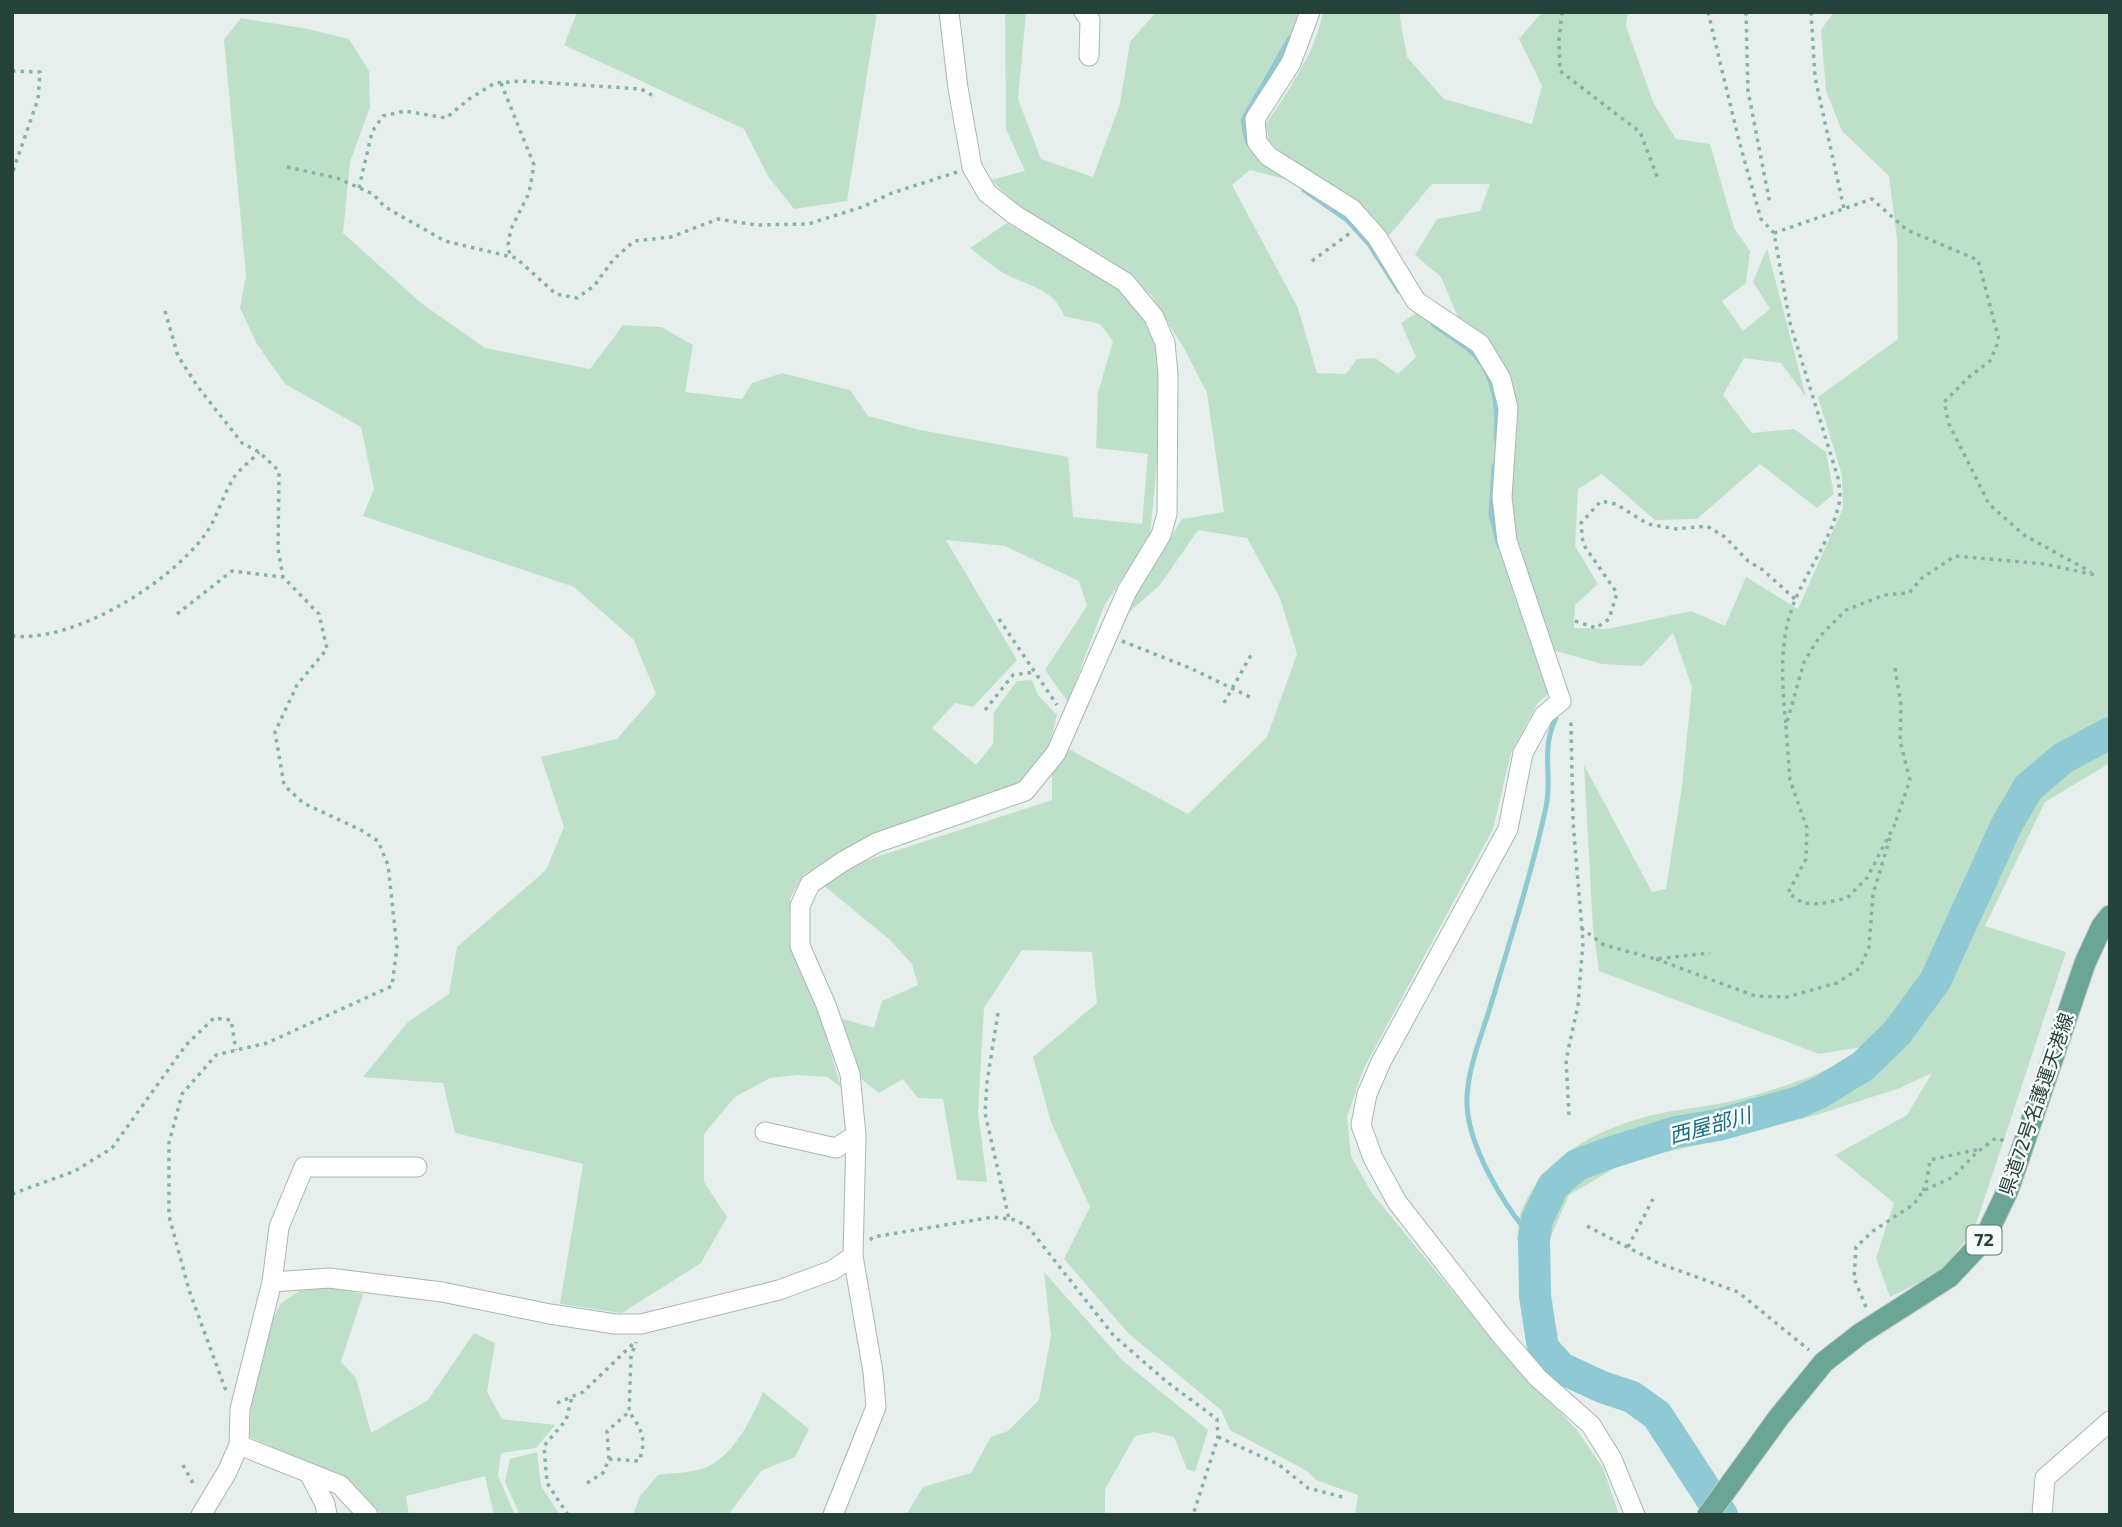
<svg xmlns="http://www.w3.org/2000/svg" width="2122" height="1527" font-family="'Exo 2','Noto Sans JP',sans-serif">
  <rect width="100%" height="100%" fill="#e6efeb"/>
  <path fill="#bfe0c8" d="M577,12h300l-30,189 -53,8 -26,-33 -24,-47 -180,-84z
    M1005,12h21l-8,87 23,60 52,18 27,-73 10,-62 26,-30h149l-52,129 47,42 -50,-13 -18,15 66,123 19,65 29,1 11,-15 18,-1 23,16 18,-17 -15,-34 21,-14 54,36 19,34 8,31 -5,88 53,193 -14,13 -26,49 -18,76 -130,241 -16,47 4,39 20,36 132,161 74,77 26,38 16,47h-264l3,-20 -42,-15 -9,-9 -77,-41 -9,-20 -92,-76 -65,-75 26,-52 -39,-85 -18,-65 64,-54 -5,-51 -70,-2 -38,58 -6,104 9,70 -30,-2 -14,-81 -25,-1 -15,-19 -24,14 -23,-18 -16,-57 34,10 8,-27 36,-16 -6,-21 -22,-24 -68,-56 42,-23 188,-61v-26l15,-26 121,66 79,-77 30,-83 -17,-56 -33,-60 -49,-8 -38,55 -33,29 18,-35 37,-60 42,-7 -17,-119 -22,-43 -34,-55 -41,-33 -90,-55 -29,-27 34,-9 -19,-42z
    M1323,12h76l8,45 37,42 88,25 10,-38 -23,-47 23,-27h86l-2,14 27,76 23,37 34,5 24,84 16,23 -4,32 -24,18 21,30 27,-22 -17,-27 14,-34 39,149 -25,-34 -37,-5 -21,37 29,38 42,-4 32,23 8,42 -17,14 -57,-44 -63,55 -42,1 -53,-46 -24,15 -3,57 23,38 -23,21 -1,23 34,1 83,-18 34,15 21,-49 52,32 45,-101 -1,-33 -24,-78 80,-58 -1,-100 -8,-63 -47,-45 -16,-40 -5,-61 13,-18h276v751l-65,39 -60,124 81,26 -92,278 -35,43 -49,24 -14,-39 18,-55 -59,-48 72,-40 25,-42 -32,15 -84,27 -81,22 -106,23 -60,35 -24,55 -28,-10c1,-10 1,-22 5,-31 24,-55 79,-82 135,-95 26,-6 53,-7 79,-14 46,-12 93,-27 132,-54l-49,8 -220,-83 -6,-42 -9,-164 68,127 14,-3 16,-103 10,-99 -19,-54 -31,33 -40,-2 -49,-14 -37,-102 -7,-50 7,-88 -26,-68 -32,-25 -17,-40 -26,-22 22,-36 43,-8 10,-27h-58l-45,54 -98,-77 -20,-20 -3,-17c24,-36 48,-69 57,-112z
    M241,18l67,11 41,10 20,32 1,36 -20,55 -7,71 78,70 64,45 105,21 33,-44 38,2 32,18 -8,47 57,7 10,-16 30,-10 68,17 18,26 52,14 148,27 5,60 69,7 6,-70 -52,-6 2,-55 15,-52 -13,-17 -36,-8c-9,-26 -34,-30 -57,-41 -13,-7 -25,-18 -37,-27l37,-25 109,63 30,33 13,29 1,82 -10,106 -46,70 -36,96 -23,-32 42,-64 -8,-25 -74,-35 -59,-6 71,120 -44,47 -18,-4 -23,25 44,37 17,-21 1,-32 23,-31 15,-1 6,15 19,20 -9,36 -31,34 -51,16 -91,34 -71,39 -14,25 4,44 18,45 29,99 -14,-10 -29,-2 -28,3 -35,19 -31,37v48l23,35 -26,46 -79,50 -62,-9 23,-140 -128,-31 -12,-50 -80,-6 45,-55 41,-28 8,-47 89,-77 18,-43 -23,-70 76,-18 39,-45 -22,-54 -60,-53 -211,-71 11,-27 -13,-62 -76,-43 -28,-40 -17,-36 6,-33 -22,-235z
    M1044,1272l79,89 85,69 -13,42 -8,-3 -13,-32 -20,-5 -19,4 -30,53v26h-209l12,-3 15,-25 48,-14 20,-36 17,-6 31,-31 12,-64z
    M331,1287l32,7 -22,68 15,16 15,55 57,-33 46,-67 21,10 -8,49 15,27 53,6 -19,23 -35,5 -3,23 17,39h-21l-9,-39 -79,20 3,19h-26l-46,-39 -87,-39 1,-37 19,-75 11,-22 19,-12z
    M763,1392l46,37 -14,28 -34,14 -33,44h-95l7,-19 18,-21c14,-2 31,-2 44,-6 31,-11 49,-49 61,-77z
    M537,1452l4,34 19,29h-40l-15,-33 5,-23z"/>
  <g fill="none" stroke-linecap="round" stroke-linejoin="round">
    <path stroke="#8ec9d4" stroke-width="5" d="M1251,146l-4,-5 -4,-21 47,-82
      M1304,190l43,30 22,24 30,47
      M1433,324c13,10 30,19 41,30 22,23 24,55 22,85
      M1494,466l-3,49 8,31
      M1534,1240c-29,-32 -69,-97 -67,-142 1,-32 16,-66 25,-97 19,-64 40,-129 54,-194 7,-32 -6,-56 10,-89l-3,-6"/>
    <path stroke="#8ec9d4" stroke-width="32" d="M1722,1515l-65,-100 -25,-18 -30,-10 -41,-19 -18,-20 -8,-52 -1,-56 3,-20 16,-34 24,-21 29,-11 70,-22 42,-7 81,-23 22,-10 42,-26 34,-33 38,-52 72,-157 21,-36 35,-30 47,-25"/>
    <defs>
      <path id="street" d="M1084,12l6,8 -1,36
        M1310,12l-19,51 -36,56 2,23 11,14 84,53 25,28 39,64 64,43 21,35 7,29 -6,89 5,44 54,160 -17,14 -21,38 -15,76 -127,233 -14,32 -6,31 12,33 24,44 103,132 38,44 53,47 21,34 23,56
        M765,1132l71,16 20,-13
        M272,1282l7,-55 25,-60h113
        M239,1445l101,40 28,30
        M309,1473l16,31 2,11
        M201,1515l26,-43 12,-27 1,-36 32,-127 57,-4 113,14 108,22 65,10h26l138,-34 54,-20 20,-14
        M833,1515l43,-108 -3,-35 -20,-116 3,-121 -6,-61 -24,-69 -26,-59v-40l10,-22 32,-22 34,-19 149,-52 31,-38 71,-162 34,-56 6,-21 1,-140 -3,-31 -11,-26 -29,-35 -110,-67 -28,-22 -15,-26 -14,-79 -9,-76
        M2042,1515l3,-37 65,-57"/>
      <path id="primary" d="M1708,1515l71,-98 45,-55 36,-28 89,-57 35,-37 24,-50 77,-227 17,-37 8,-10"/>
    </defs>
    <use href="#street" stroke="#a8b8b2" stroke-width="21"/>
    <use href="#primary" stroke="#c2cac8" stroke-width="23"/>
    <path stroke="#86b3a5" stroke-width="3.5" stroke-dasharray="3.5 5" stroke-linecap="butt" d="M1562,12l-3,27 1,32 80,61 18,47
      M1708,12l31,129 22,78 13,14 16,90 48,155c1,8 3,18 1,26 -8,35 -29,62 -43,94 -18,40 -14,86 -10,128
      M1746,12l2,79 22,113
      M1811,12l4,65 29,132
      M1474,13l1,-1
      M12,71l28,1 -2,27 -26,75
      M501,83l33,82 -5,28 -18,36 -3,16 2,10
      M287,167l50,11 36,16 12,13 60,34 71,17 40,36 21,4 17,-12 19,-26 21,-19 37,-4 47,-18 38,6 52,-1 54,-17 30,-14 65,-21
      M359,188l13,-56 11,-16 22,-5 41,7 23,-19 26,-16 26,-2 120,8 14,8
      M1774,233l98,-34 35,31 71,30 21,80 -9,21 -21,16 -25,25 5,22 40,80 35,31 67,37
      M1312,261l38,-28
      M165,311l13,45 20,31 44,56 17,9 20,19 -1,78 5,28
      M177,614l55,-43 51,6 36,37 8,35 -30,36 -22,47 9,53 19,18 58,27 17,11 10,24 9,82 -5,39 -125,57 -51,12 -34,39 -13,49v73l20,74 37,101
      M999,619l58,86
      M1575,621l21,7 13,-9 8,-26 -34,-49 -2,-21 20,-22 15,3 32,20 28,5 31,-3 18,11 23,24 15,9 32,29
      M12,636c62,7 156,-52 192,-100 13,-17 18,-39 29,-57 6,-10 18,-18 26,-27
      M1122,641l68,27 62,30
      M1895,668l6,37 -1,36 10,39 -15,44
      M1224,703l27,-48
      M985,710l28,-35 21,-3
      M1895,824l-28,54 -20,20 -27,6 -17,-1 -15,-10 18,-34 1,-31 -17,-48 -4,-54 18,-64 16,-26 26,-26 38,-15 25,-2 13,-15 33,-22 90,8 50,11
      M1581,928l23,17 52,14 54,-6
      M1656,959l99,37 32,1 50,-14 23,-15 9,-21 4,-53 17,-56
      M998,1013l-11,69 -2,31 24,106
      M1569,1115l-3,-55 12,-55 5,-63 -10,-120 -2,-98 -2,-5
      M1923,1191l4,-11 3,-20 50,-11
      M12,1194l63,-23 37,-23 74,-103 28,-27 17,2 5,30
      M1587,1226l71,37 80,29 71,58
      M870,1240l3,-3 120,-20 23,3 13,8 85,108 53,46 50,37 1,18 -25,78
      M1628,1247l25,-48
      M1866,1307l-12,-29 2,-31 17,-16 41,-27 9,-13 30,-14 23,-24 20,-15 9,3
      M557,1403l26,-11 52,-50
      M1218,1437l60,27 30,24 38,10
      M609,1459l-2,-28 22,-19
      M183,1465l12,22
      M587,1483l16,-10 6,-14 30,2c8,-21 3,-32 -10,-49l2,-56 5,-14
      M568,1515l-21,-32 -3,-37 22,-26 6,-23"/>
    <use href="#street" stroke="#fff" stroke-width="19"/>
    <use href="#primary" stroke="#6aa596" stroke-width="21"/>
  </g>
  <g text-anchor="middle" stroke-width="5" stroke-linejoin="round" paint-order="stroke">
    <rect fill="#f7fbf9" stroke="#637a73" stroke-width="2" x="1966.5" y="1225.5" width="35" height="29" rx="5"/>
    <g font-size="18" font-weight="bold" fill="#24423a">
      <text x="1984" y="1246">72</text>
    </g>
    <g font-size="19" fill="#24423a" stroke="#f7fbf9">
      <text transform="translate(2036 1104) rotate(-71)" y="7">県道72号名護運天港線</text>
    </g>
    <g font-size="21" font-style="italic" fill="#1c6f80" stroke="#f7fbf9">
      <text transform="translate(1710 1126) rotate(-15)" y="7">西屋部川</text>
    </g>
  </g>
  <rect width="2122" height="1527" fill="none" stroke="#24423a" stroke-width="28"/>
</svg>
